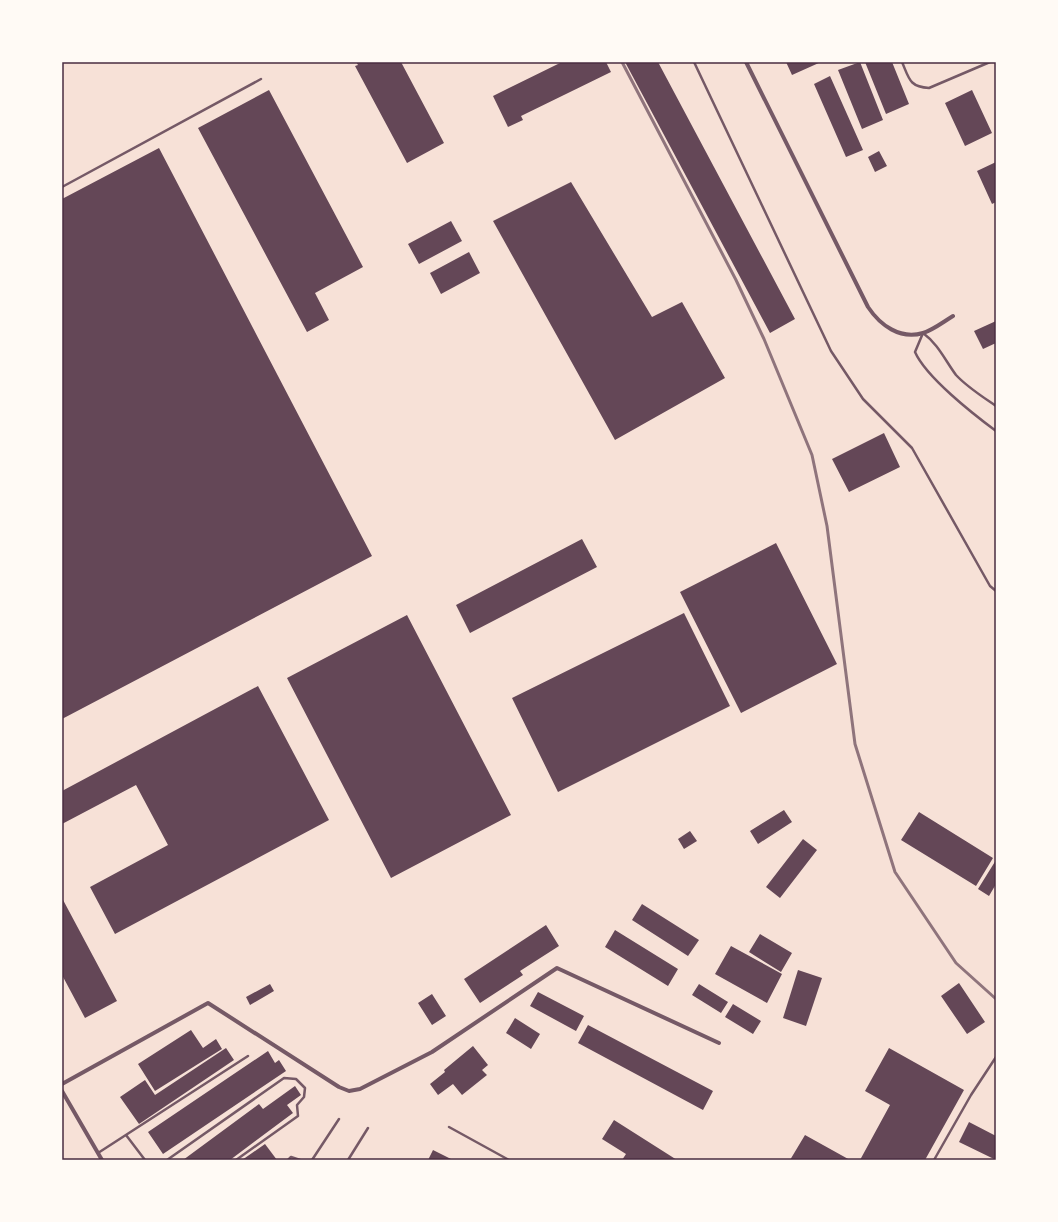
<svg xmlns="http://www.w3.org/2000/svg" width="1058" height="1222" font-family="'Roboto Serif',serif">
  <rect width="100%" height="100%" fill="#f7e1d7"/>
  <path fill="#644757" d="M356,62h45l43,81 -37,20 -52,-97 3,-1z
    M562,62h44l5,10 -90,44 2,4 -15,7 -15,-31z
    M625,62h33l137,257 -25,14z
    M786,62h35l-29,13z
    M860,62l23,58 -21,9 -24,-59z
    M865,62h27l17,42 -23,10z
    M830,76l33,74 -17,7 -32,-73z
    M269,90l94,177 -48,26 14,27 -22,12 -109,-204z
    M972,90l20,43 -27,13 -20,-43z
    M159,148l213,408 -310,163v-520z
    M879,151l8,15 -12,6 -7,-15z
    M996,162v40l-4,2 -15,-33z
    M571,182l81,135 30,-15 43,76 -110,62 -122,-219z
    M451,221l11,20 -43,23 -11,-20z
    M469,252l11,21 -39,21 -11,-21z
    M996,321v22l-13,6 -9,-18z
    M884,433l16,34 -51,25 -17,-33z
    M582,539l15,28 -127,66 -14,-28z
    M776,543l61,121 -96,49 -61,-121z
    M684,613l46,93 -172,86 -46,-94z
    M407,615l104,200 -120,63 -104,-200z
    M258,686l71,134 -214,114 -25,-47 78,-42 -32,-60 -74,39v-33z
    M784,810l8,12 -34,22 -8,-13z
    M919,812l74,46 -17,28 -75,-46z
    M690,831l7,10 -13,8 -6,-10z
    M803,839l14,11 -37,48 -14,-11z
    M996,860v24l-7,12 -11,-7z
    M62,898l55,103 -32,17 -23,-43z
    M642,904l57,36 -11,16 -56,-36z
    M546,925l13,21 -39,25 3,4 -43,28 -16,-24z
    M615,930l63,39 -10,17 -63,-39z
    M760,934l32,19 -11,19 -32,-20z
    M731,946l51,28 -15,29 -52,-29z
    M798,970l24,8 -16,48 -23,-8z
    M959,983l26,39 -18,12 -26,-38z
    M270,984l4,7 -24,14 -4,-8z
    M699,984l29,18 -7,11 -29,-18z
    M538,992l46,24 -8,15 -46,-25z
    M432,994l14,22 -14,9 -14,-22z
    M733,1004l28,17 -8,13 -28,-17z
    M515,1018l25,16 -9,15 -25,-16z
    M588,1025l125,66 -10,19 -125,-67z
    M191,1030l12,18 13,-9 6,10 -67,42 -17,-27z
    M473,1046l15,19 -6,5 5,5 -25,20 -9,-11 -15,11 -8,-11 15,-12 -1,-2z
    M226,1048l8,12 -95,64 -19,-27 25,-17 10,15z
    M889,1048l75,42 -39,70h-65l30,-55 -25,-14z
    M268,1051l7,12 4,-3 7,11 -123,83 -15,-22z
    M295,1086l6,9 -14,10 6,8 -63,47h-47l76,-56 4,5z
    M614,1120l63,40h-55l4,-6 -24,-15z
    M969,1122l27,14v24l-37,-18z
    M805,1135l45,25h-60z
    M265,1144l12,16h-35z
    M433,1150l20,10h-25z"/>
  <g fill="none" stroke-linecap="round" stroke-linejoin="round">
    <path stroke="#755966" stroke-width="2.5" d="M694,62l137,289 32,48 49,49 78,138 6,5
      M902,62c7,16 7,25 27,26l61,-26
      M62,187l199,-108
      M996,406c-13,-9 -29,-19 -40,-31 -11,-15 -18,-31 -33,-42l-8,19c11,25 58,62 81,79
      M449,1127l60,33
      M126,1135l19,25
      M98,1153l150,-97
      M167,1160l117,-82 12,1 9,9 -1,9 -7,8 1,11 -62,44
      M288,1160l3,-3 9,3
      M312,1160l27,-41
      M348,1160l20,-32
      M934,1160l37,-65 25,-38"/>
    <path stroke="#755966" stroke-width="4" d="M746,62l122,245c12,18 32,33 55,26 10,-3 20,-11 30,-17
      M62,1084l146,-81 131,84 10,4 11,-2 72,-37 125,-84 162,75
      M62,1091l40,69"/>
    <path stroke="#8f747c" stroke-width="3" d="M622,62l114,218 28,59 48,116 15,71 28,218 40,128 61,91 40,36"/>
  </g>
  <rect width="1058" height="1222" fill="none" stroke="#fffaf5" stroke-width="126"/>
  <rect x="63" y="63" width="932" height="1096" fill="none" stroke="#4a2c40" stroke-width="1.5"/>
</svg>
